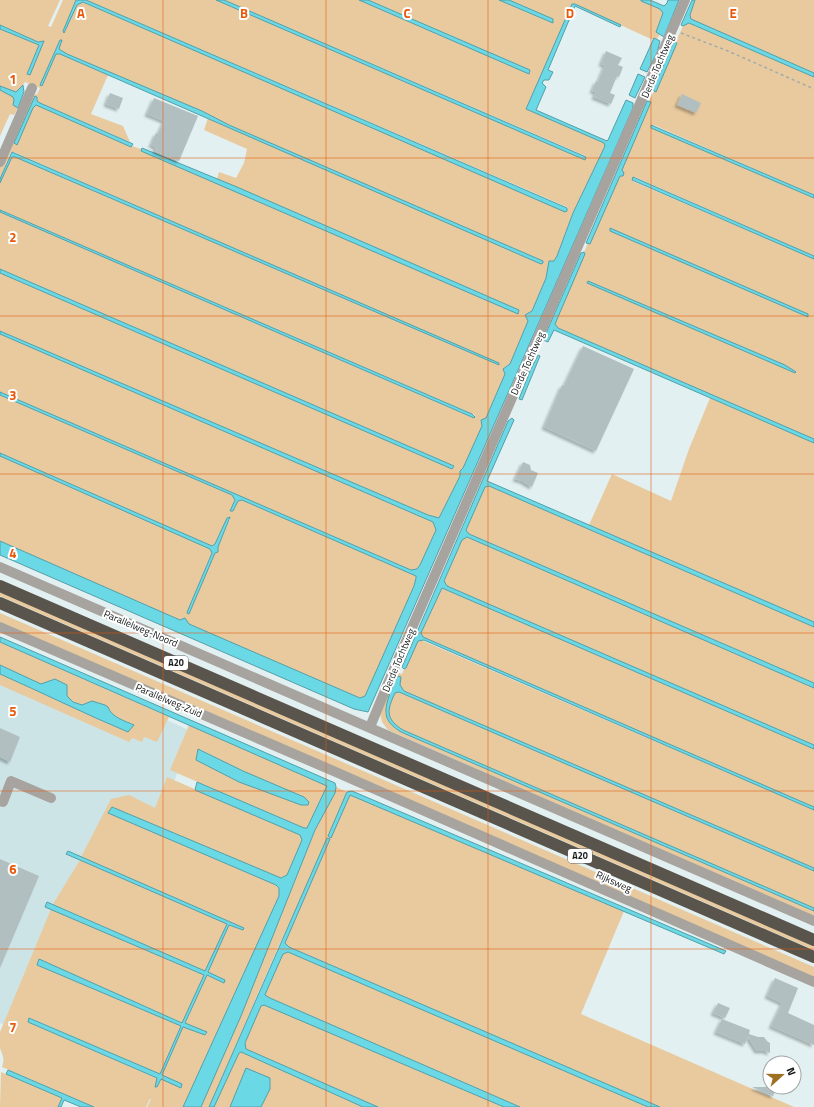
<svg xmlns="http://www.w3.org/2000/svg" width="814" height="1107" font-family="'Titillium Web',sans-serif">
  <defs>
    <filter id="shadow"><feDropShadow dx="-2.5" dy="2.5" stdDeviation="1" flood-color="#0004"/></filter>
  </defs>
  <rect width="100%" height="100%" fill="#e2f0f1"/>
  <path fill="#cde4e7" d="M0,670l160,47 33,15 -34,89 -47,-18 -104,223 -8,-3z"/>
  <path fill="#e8ca9e" fill-rule="evenodd" d="M0,0h60l-12,26 3,1 12,-27h13l-13,31 1,2 13,-28 6,-3 485,207 -1,-2 -481,-207h130l369,160 1,-4 -362,-156h135l170,74 1,-4 -162,-70h131l51,22 3,-3 -44,-19h132v1l19,8 3,4 -7,19 4,2 -3,5 -3,-1 -1,2 -78,-36h-3l-46,105 78,34 1,3 -32,67 -16,43 -3,5 -4,1 -2,4 -2,12 -14,33 -4,3h-3l3,7 -18,43 -6,4 1,6 -19,44 -5,2 1,6 -19,43 -3,2v5l-21,42 -11,-3 -428,-184v-58l452,196 2,-3 -454,-197v-57l473,206 2,-3 -475,-205v-27l12,-26h3l484,208 -485,-213h-3l-11,27v-13l33,-70 4,-2 3,-6 -15,-6 -6,8 -5,2 -14,-6v-57l39,16 -12,29 2,1 12,-33h-3l-38,-17zM60,40h2l-3,9 2,2 6,3 135,57 27,14 314,136v2l-2,1 -333,-146 -4,12 43,19 -3,14 -8,15 -17,-6 -2,7 302,131 -1,3 -377,-162v-2l-9,-3 -1,1 -95,-42 -3,3 -17,37 -1,-2 21,-47 1,5 3,2 90,39 -7,-16 -32,-12 17,-39 -48,-21h-4l-14,32 -2,-1z
    M695,0h119v73l-120,-52 -5,-4 1,-2z
    M689,23l125,54v118l-160,-70 -4,2 164,71v58l-179,-79 -3,4 182,78v180l-256,-111 -3,-4 30,-70 -1,-2 4,-9 2,1 61,-143h-2l5,-10h2l21,-48 -1,-2 7,-15z
    M0,90l13,7 1,3 -1,5 5,3 -4,7 -4,-1 -10,22z
    M0,334l433,188 3,8 -16,35 -3,4 -6,1 -411,-178z
    M0,395l232,100 3,5 -4,10 2,1 5,-10 4,-1 174,76v2l-2,8 -49,110 -5,2 -172,-74 -3,-6 -5,2 -180,-79v-85l210,93 2,3 -24,58 27,-57 3,-1v-5l12,-28 -1,-2 -2,1 -12,26 -3,2 -212,-93z
    M710,398l104,45v179l-225,-97 23,-51 59,27 18,-52z
    M489,486l325,141v56l-345,-149 -3,-4 19,-43z
    M467,537l347,151v57l-367,-159 -3,-4 18,-42z
    M442,588l372,161v58l-391,-170 -2,-4z
    M0,591l814,354v5l-814,-354z
    M0,613l814,354v11l-814,-355z
    M421,640l393,170v58l-410,-177 -4,-6 1,-6 -3,-3c-10,12 -10,28 -11,42l14,14 413,179v6l-426,-187 -6,-8 -2,-9 16,-39 3,-1 3,1 2,-5 2,-1 12,-27z
    M0,642l169,75 -12,25 -13,-5 -2,5 -10,-4 -3,4 -129,-57v-11c43,19 85,41 128,58l5,-7c-8,-5 -22,-8 -25,-18l-16,-6 -10,4 -9,-3 -6,-6 -12,-17 -14,5 -41,-19z
    M399,692l415,179v37l-411,-178c-19,-11 -16,-20 -8,-37z
    M189,725l138,61 -20,42h-3l-134,-58zM199,749l44,22 61,26 5,5 -49,-13 -21,-7z
    M167,777l124,54 9,4 2,5 -15,35 -7,3 -168,-71 -3,6 167,72 3,3v8l-96,211h-36l4,-8h-1l-4,8h-52l-92,-40c3,-9 1,-10 -2,-19 0,-5 0,-11 0,-16l51,-123 153,66 -21,48 -144,-63 -2,5 144,61 -21,48 -130,-56 -2,4 130,57 -2,8h1l4,-8 21,5 -20,-9 21,-48 23,8 1,-3 -22,-8 22,-49 17,8 1,-3 -17,-8 21,-47 14,5 1,-2 -163,-71 30,-58 18,-4 26,13z
    M336,787l11,5 -19,44 3,1 19,-42 274,116 -43,103 213,93h-134l-371,-160 -4,-4 45,-104 -51,106 -70,162h-8l40,-91 74,-186 19,-37z
    M80,860l147,64 -21,48 -153,-68z
    M288,952l360,155h-128l-250,-109 -5,-3 2,-5 16,-36z
    M264,1005h3l237,102h-126l-132,-58 -1,-6 16,-37z
    M241,1052l122,55h-149l25,-54z
    M1,1072l61,26 -4,9h-58z"/>
  <path fill="#6bd8e5" stroke="#529fa8" d="M76,0h10l481,208v3l-2,1 -482,-210 -6,3 -13,28 -1,-2z
    M216,0h8l362,157 -1,3z
    M359,0h9l162,70 -1,4z
    M499,0h10l44,19v4z
    M641,0h9l14,6 3,-3 1,-3h11l-15,37 -8,-5 7,-19 -3,-4 -19,-8z
    M692,0h3l-5,15 1,4 123,54v4l-125,-54 -6,3 -2,-1z
    M572,4h3l46,21 -1,2 -45,-21 -27,64 5,2 -4,8h-5l-2,3 4,4 -10,23 71,31 1,-1 18,-40 7,3v5l-265,604 -14,-3 -354,-154v-14l180,79 5,-2 4,6 171,74 5,-2 49,-110 2,-8v-2l-174,-76 -4,1 -5,10h-3l5,-11 -3,-5 -232,-100v-3l411,178 6,-1 3,-4 16,-35 -3,-8 -433,-188v-3l428,184 11,3 21,-42v-5l3,-3 19,-42 -1,-6 5,-2 19,-44 -2,-5 7,-5 18,-43 -3,-6 7,-4 14,-33 3,-17h5l3,-5 16,-43 32,-67 -1,-3 -78,-34z
    M0,25l38,17 6,-1 -14,34 -3,-1 12,-29 -39,-16z
    M654,38l6,3 -3,12 -10,19 -7,-3z
    M60,40h2l-3,9 3,2 5,3 135,57 27,14 314,136v2l-2,1 -481,-210h-4l-14,32 -2,-1z
    M674,41l3,2 -21,49 -2,-1 -1,-2z
    M638,74l7,3 -10,21 -6,-3z
    M23,85l1,7 -6,16 -5,-3 1,-5 -1,-3 -13,-7v-4l16,6z
    M35,96l2,1v4l3,2 93,41 -2,3 -95,-42 -3,3 -16,37 -3,-2z
    M647,101l4,1 -29,68 2,3 -1,3h-3l-30,68 -4,-1z
    M651,125l163,70v3l-163,-70z
    M142,148l95,39 282,123 -1,4 -377,-163z
    M12,152l487,211v2l-484,-208h-3l-12,26v-4z
    M633,177l181,79v3l-182,-79z
    M0,210l472,204 3,3 -1,1 -474,-206z
    M610,228l198,86v3l-198,-86z
    M584,252l1,2 -30,70 3,4 256,111v4l-260,-113 -6,12 -5,-2 38,-87z
    M0,269l454,197 -2,3 -452,-196z
    M588,281l197,84 11,7 -1,1 -208,-90z
    M538,355l2,1 -18,44 -3,-1 11,-28z
    M512,418l2,2 -27,61 327,141v5l-325,-141 -4,1 -19,43 3,4 345,149v5l-347,-151 -5,3 -18,41 3,5 367,159v4l-372,-161 -21,45 2,4 391,170v3l-390,-170 -6,1 -12,27 -2,1 -2,-2 106,-246z
    M0,453l212,93 3,-2 12,-26 3,-1 -12,30v5l-3,1 -26,61 -2,-1 1,-3 24,-57 -2,-4 -210,-93z
    M0,637l335,146 1,4 -1,6 -20,37 -74,186 -40,91h-18l96,-211v-8l-3,-3 -168,-72 4,-6 169,71 6,-3 15,-35 -2,-5 -105,-45 2,-8 107,46h3l20,-42 -327,-144z
    M0,665l41,19 14,-5 12,6v11l6,6 9,3 10,-4 13,4 3,2c3,10 17,14 26,18l-6,7c-43,-18 -85,-39 -128,-58z
    M398,676l3,1 -1,8 4,6 410,177v3l-415,-179 -4,1c-8,17 -10,26 8,37l411,178v3l-413,-179c-16,-10 -18,-18 -12,-36 2,-7 4,-14 9,-20z
    M198,749l45,22 61,26 5,5 -1,3h-7l-62,-23 -43,-22z
    M352,791l374,160 -2,3 -374,-159 -19,43 -3,-2 18,-42 1,-2z
    M327,838l3,1 -45,104 4,4 371,160h-12l-360,-155 -5,2 -16,36 -2,5 5,3 250,109h-16l-240,-102 -3,1 -16,37 1,6 132,58h-15l-122,-55 -2,1 -25,54h-5z
    M68,851l176,77 -1,2 -14,-5 -21,47 17,8 -1,3 -17,-8 -22,48 22,9 -2,3 -22,-8 -21,48 20,9 -1,4 -20,-9 -4,8h-2l2,-9 -129,-56 1,-4 131,56 21,-48 -144,-61 2,-6 143,64 22,-48 -159,-68 2,-5 158,69 22,-47 -161,-70z
    M246,1068l24,10v11l-9,18h-31z
    M8,1070l86,37h-13l-17,-7 -3,7h-3l4,-9 -56,-24z"/>
  <path fill="#b2bfc1" filter="url(#shadow)" d="M606,51l16,7 -4,7 5,2 -4,10 -2,-1 -7,17 5,2 -4,9 -17,-7 2,-5 -4,-1 4,-10 2,1 7,-17 -4,-1z
    M110,93l13,5 -4,11 -13,-5z
    M682,94l19,9 -5,10 -19,-8z
    M154,98l44,18 -19,45 -24,-10 1,-4 -5,-2 5,-12 2,1 6,-13 -17,-7z
    M583,346l51,23 -38,82 -52,-24 18,-42 2,1z
    M523,462l7,3 1,5 7,3 -6,14 -10,-6 -7,-2z
    M0,728l20,9 -10,25 -10,-5z
    M0,859l39,17 -39,92z
    M775,978l23,10 -10,25 26,12v20l-43,-19 11,-23 -15,-7z
    M718,1003l12,5 -5,10 -12,-5z
    M722,1019l28,11 -1,4 9,3h6l3,4 3,2v10l-5,-2h-8l-9,-14 -3,7 -29,-12z
    M752,1087h25l-4,9z"/>
  <g fill="none" stroke-linecap="round" stroke-linejoin="round">
    <path stroke="#a0abac" stroke-width="1.5" stroke-dasharray="3 3" stroke-linecap="butt" d="M681,33l47,18 86,38"/>
    <path stroke="#a7a4a0" stroke-width="10" d="M0,162l32,-74
      M0,567l814,354
      M0,627l338,146 476,209
      M370,727l24,-58 291,-669
      M0,801l3,1 8,-21 40,17"/>
    <path stroke="#59544c" stroke-width="12" d="M0,586l814,354
      M0,603l814,354"/>
  </g>
  <path fill="none" stroke="#e8590c" stroke-width="1" stroke-opacity="0.55" d="M163,0v1107M326,0v1107M488,0v1107M651,0v1107M0,158h814M0,316h814M0,474h814M0,633h814M0,791h814M0,949h814"/>
  <g text-anchor="middle" stroke-width="4" stroke-linejoin="round" paint-order="stroke">
    <g fill="#fff" stroke="#5c5f5f" stroke-width="1">
      <rect x="164" y="656" width="24" height="14" rx="3"/>
      <rect x="568" y="849" width="24" height="14" rx="3"/>
    </g>
    <g font-size="9" font-weight="bold" fill="#161a1b">
      <text x="176" y="666">A20</text>
      <text x="580" y="859">A20</text>
    </g>
    <g font-size="10" fill="#161a1b" stroke="#fff">
      <text transform="translate(657 66) rotate(-67)" y="4">Derde Tochtweg</text>
      <text transform="translate(527 363) rotate(-66)" y="4">Derde Tochtweg</text>
      <text transform="translate(141 628) rotate(23)" y="4">Parallelweg-Noord</text>
      <text transform="translate(398 660) rotate(-67)" y="4">Derde Tochtweg</text>
      <text transform="translate(169 700) rotate(23)" y="4">Parallelweg-Zuid</text>
      <text transform="translate(614 881) rotate(24)" y="4">Rijksweg</text>
    </g>
  </g>
  <g font-size="13" text-anchor="middle" font-weight="bold" fill="#e8590c" stroke="#fff" stroke-width="4" stroke-linejoin="round" paint-order="stroke">
    <text x="81" y="18">A</text>
    <text x="244" y="18">B</text>
    <text x="407" y="18">C</text>
    <text x="570" y="18">D</text>
    <text x="733" y="18">E</text>
    <text x="13" y="84">1</text>
    <text x="13" y="242">2</text>
    <text x="13" y="400">3</text>
    <text x="13" y="558">4</text>
    <text x="13" y="716">5</text>
    <text x="13" y="874">6</text>
    <text x="13" y="1032">7</text>
  </g>
  <g transform="translate(782 1075) rotate(69)"><circle r="19" fill="#ffffff" stroke="#a2a3a4"/>
  <path d="M0-3L7 15L0 10L-7 15Z" fill="#9d7121"/>
  <text y="-6" font-size="11" font-weight="bold" text-anchor="middle" fill="#161a1b">N</text>
  </g>
</svg>
